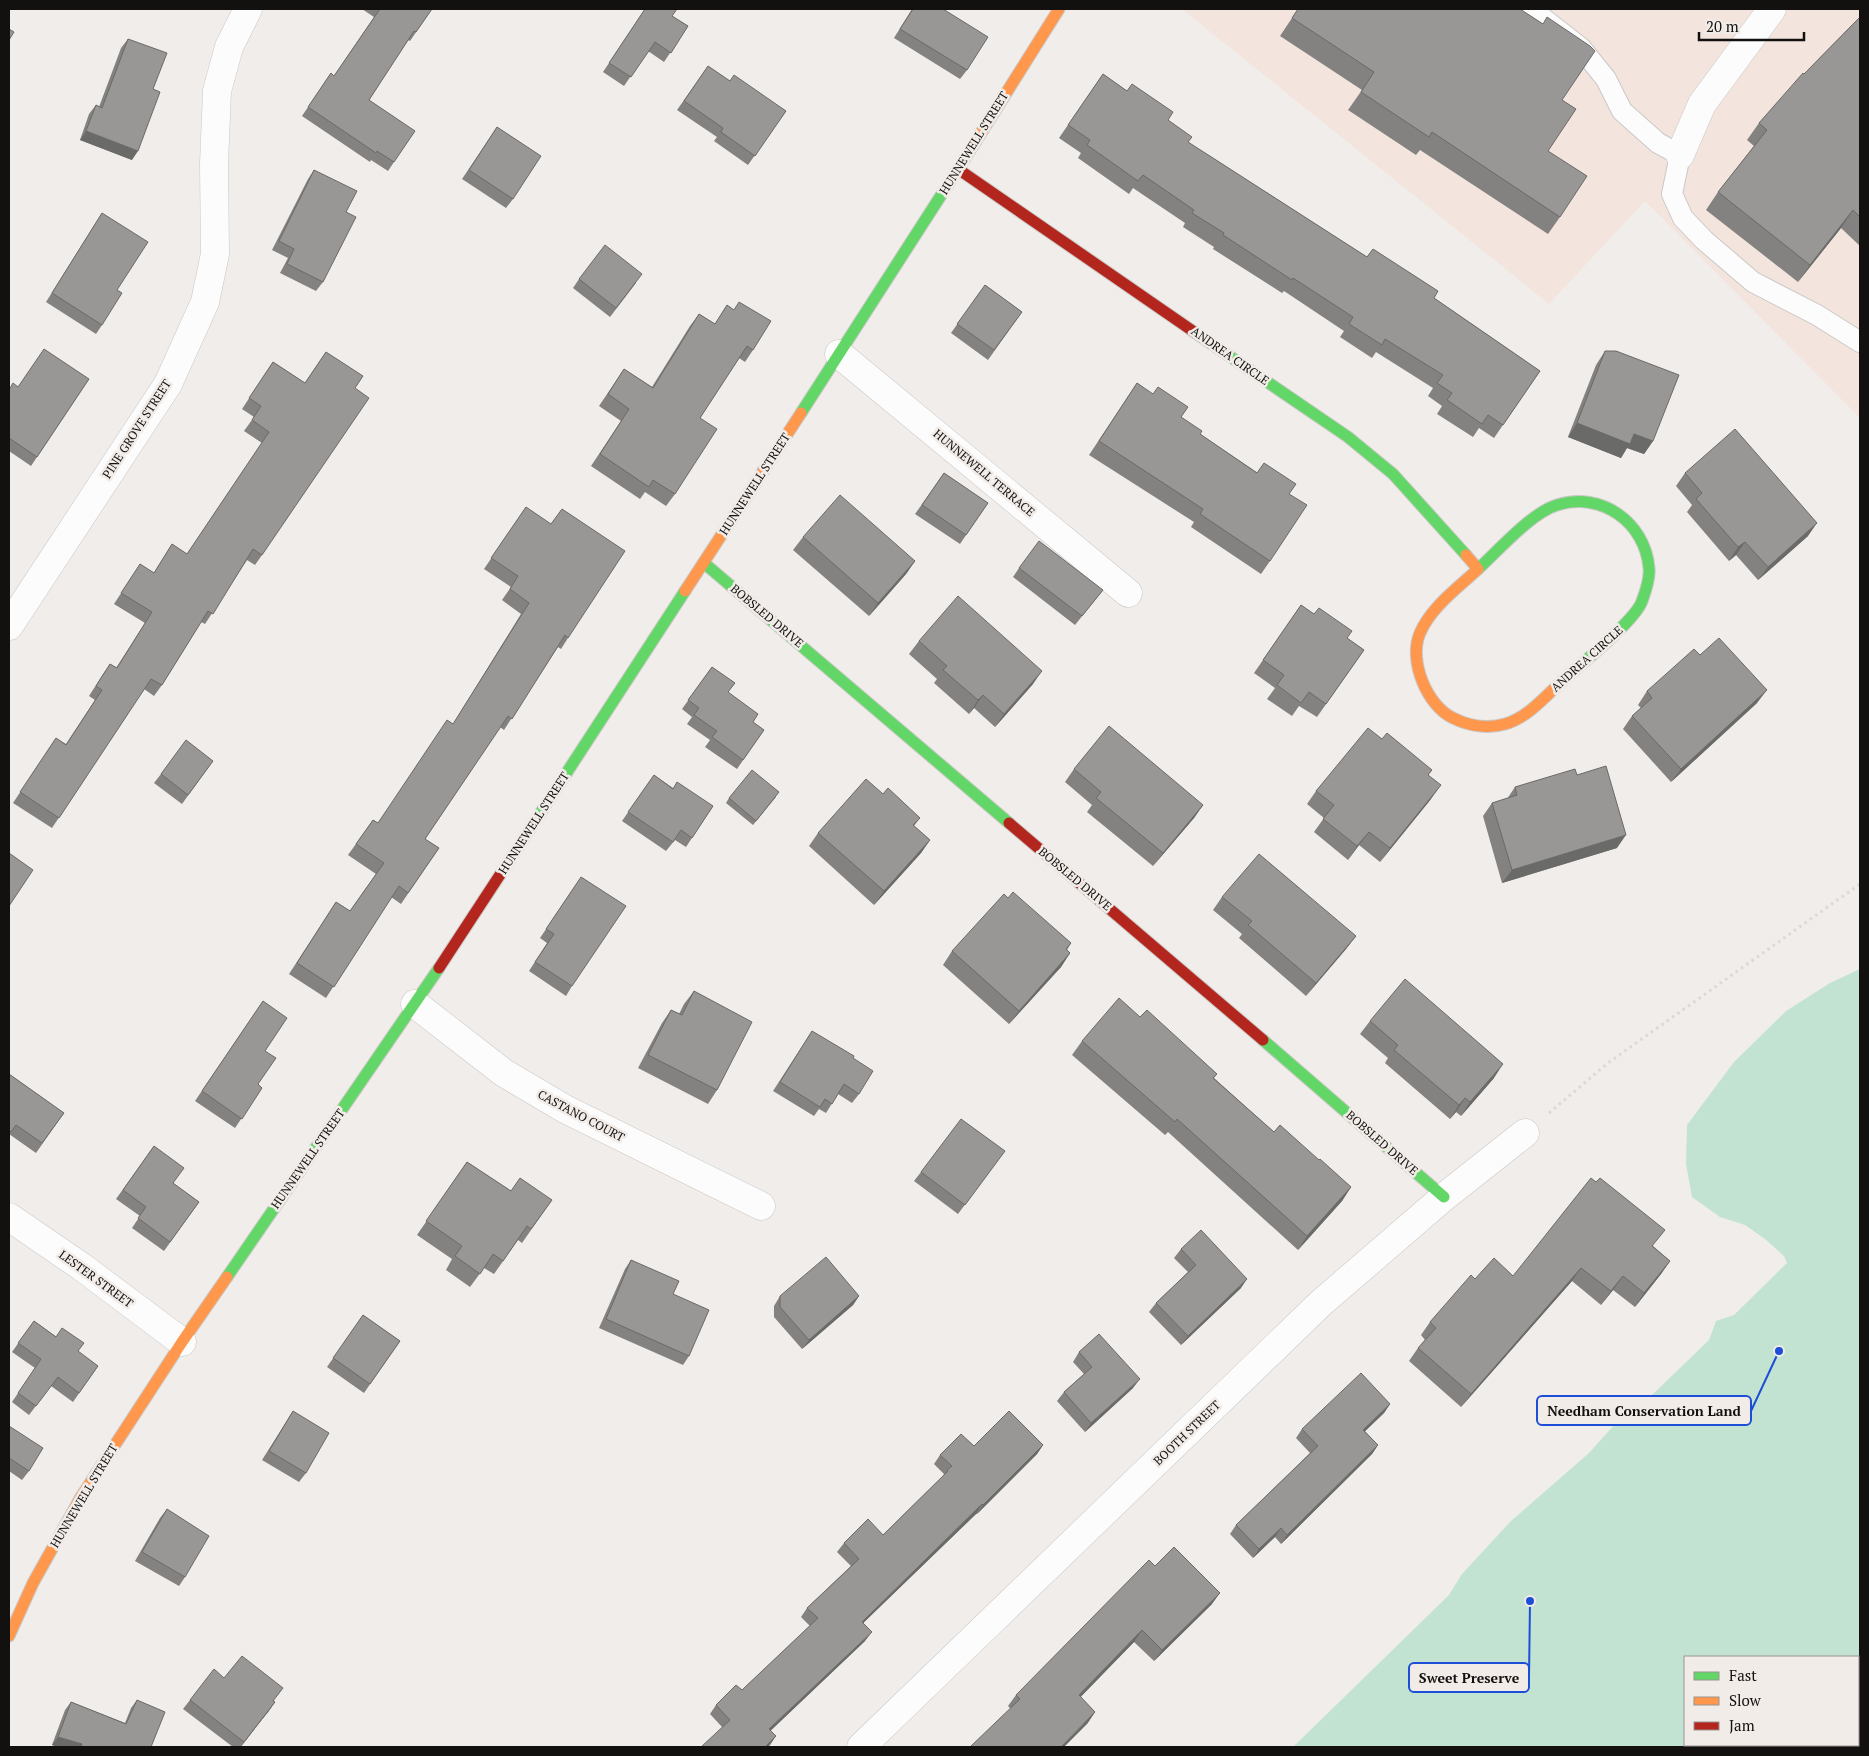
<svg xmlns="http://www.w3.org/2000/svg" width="1869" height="1756" font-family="'PT Serif',serif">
  <rect width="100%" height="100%" fill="#f0edea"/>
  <path fill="#f3e5dd" d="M1182,9h678v409l-215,-217 -96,103z"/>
  <path fill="#c3e3d2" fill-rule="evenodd" d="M1860,969v778h-567l156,-152 13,-21 49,-53 78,-68 35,-39 26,-17 59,-57 7,-19 18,-6 53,-52 -3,-7 -19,-17 -20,-14 -25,-8 -28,-20 -6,-33 1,-39 47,-63 52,-51 44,-28zM1685,1657h173v88h-173z"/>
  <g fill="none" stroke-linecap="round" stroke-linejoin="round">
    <defs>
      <path id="lane" d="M1531,9l50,39 25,31 16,32 36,32 22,12 -8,39 11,24 21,22 49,42 64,33 43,27"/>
      <path id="street" d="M1680,155l22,-51 70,-95
        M839,354l289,239
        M9,626l159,-242 37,-82 10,-48 -1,-90 3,-73 12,-44 19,-38
        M415,1004l89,69 61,36 196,97
        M9,1217l73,50 100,75
        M861,1747l460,-444 123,-106 81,-64"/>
      <path id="fast" d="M1200,336l148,101 45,37 73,81
        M801,413l175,-272
        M704,563l305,260
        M1478,569c21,-19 53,-56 79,-64 44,-14 88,17 92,63 1,9 -4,25 -7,33 -6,19 -63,65 -80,80
        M530,829l155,-238
        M1263,1040l181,157
        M227,1277l212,-309"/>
      <path id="slow" d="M976,141l83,-132
        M1466,555l12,14c-20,19 -47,38 -58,64 -12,27 7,73 33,85 16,8 35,11 52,6 22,-6 41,-28 57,-43
        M685,591l116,-178
        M9,1636l24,-53 48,-86 101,-155 45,-65"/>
      <path id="jam" d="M958,169l242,167
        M1009,823l254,217
        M439,968l91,-139"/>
    </defs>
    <use href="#lane" stroke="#cac8c6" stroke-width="22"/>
    <use href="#street" stroke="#cac8c6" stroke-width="29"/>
    <use href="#fast" stroke="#cac8c6" stroke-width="13"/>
    <use href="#slow" stroke="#cac8c6" stroke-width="13"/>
    <use href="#jam" stroke="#cac8c6" stroke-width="13"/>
    <path stroke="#dad9d8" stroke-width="3" stroke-dasharray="2.5 4" stroke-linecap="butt" d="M1549,1113l59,-50 252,-179"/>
    <use href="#lane" stroke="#fdfcfc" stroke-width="20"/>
    <use href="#street" stroke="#fdfcfc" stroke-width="28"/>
    <use href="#fast" stroke="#63d668" stroke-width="11"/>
    <use href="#slow" stroke="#ff974d" stroke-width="11"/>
    <use href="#jam" stroke="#b3261e" stroke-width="11"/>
  </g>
  <path fill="#838281" d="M362,9h70l-22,32 -2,-1 -39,60 25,62 -6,9 -17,-11 -1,2 -68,-46 29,-43 3,3 40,-59z
    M645,9l27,7 16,10 -24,36 -16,-11 -24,35 -21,-14z
    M912,9h31l24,61 -7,9 -66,-41z
    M1298,9h222l42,91 -14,51 12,66 -12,17 -128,-84 -4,5 -68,-45 14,-20 -82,-54z
    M1860,17v229l-19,-18 -43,54 -92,-72 12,-18 36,-46 -7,-6 12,-17 45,-49z
    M128,39l4,121 -52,-20 9,-26 7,-9 3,2 22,-59z
    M708,66l22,15 56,30 -38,54 -34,-24 3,-4 -40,-27z
    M1103,74l65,46 20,22 179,115 6,-8 61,49 106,73 -46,67 -15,-10 -6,9 -36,-23 5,-8 -14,-10 5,-8 -57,-36 -4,6 -32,-21 4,-6 -60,-40 -2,2 -69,-44 1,-2 -31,-20 2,-4 -52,-35 -4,6 -51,-36 3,-5 -22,-15z
    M497,127l16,72 -7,9 -44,-29z
    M314,170l32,42 -23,70 -7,9 -36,-18 8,-15 -16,-8 36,-71z
    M102,213l15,77 -15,35 -6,9 -50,-32z
    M579,279l57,4 -26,34 -37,-29z
    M985,285l37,27 -34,48 -37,-27z
    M727,305l26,45 -8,12 -6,-4 -39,60 -25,76 -9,12 -21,-14 -5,7 -49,-33 30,-45 -22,-15 25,-37 28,18 38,-61 9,-12 16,10z
    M1605,351l48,90 -9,13 -17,-6 -6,10 -53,-21 28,-72z
    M326,352l29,36 -93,167 -7,10 -8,-5 -42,64 -4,-2 -39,63 -8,11 -10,-7 -92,139 -39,-25 43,-65 10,6 29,-44 -6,-4 14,-22 7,-10 6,4 29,-45 -31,-19 26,-40 14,9 18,-29 15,10 75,-111 -18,-12 10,-14 -12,-8 31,-47 32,21z
    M89,379l-58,87 -22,-15v-61l9,-3z
    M1137,383l44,34 19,17 89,60 -19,67 -9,13 -70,-47 3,-5 -105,-67z
    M944,473l44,30 -28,41 -45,-30z
    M1685,473l123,63 -50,44 -22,-25 -7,6 -42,-49 5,-7 -16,-19z
    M526,507l42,131 -7,11 -3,-2 -54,83 -4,-3 -75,112 14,9 -38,56 -10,-7 -65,101 -37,-24 47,-72 14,9 26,-37 -28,-19 25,-35 5,3 75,-99 68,-110 -19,-14 9,-13 -27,-18z
    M803,537l112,24 -9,13 -37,42 -76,-66z
    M1019,568l84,22 -28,35 -62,-48z
    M1301,605l63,45 -47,67 -18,-11 -7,10 -25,-17 8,-11 -21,-15z
    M919,641l114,43 -38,43 -21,-19 -5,6 -35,-31 3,-4 -28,-25z
    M712,667l16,25 25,30 11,8 -27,39 -32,-22 5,-7 -23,-16 5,-7 -10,-8z
    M1647,691l110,12 -86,79 -48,-53 9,-13 9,-8 -3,-3z
    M213,761l-31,43 -28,-21 7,-9z
    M1074,769l129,36 -9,13 -41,48 -66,-54 5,-7 -27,-23z
    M654,775l19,13 40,18 -27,41 -11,-7 -9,11 -44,-30z
    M1428,775l3,24 -51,63 -21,-17 -11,15 -34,-28 10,-14 -17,-14 9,-13z
    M1577,775l40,73 -115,35 -19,-67 9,-13 15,-4 8,-12z
    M883,794l37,24 -6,8 16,14 -9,13 -47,52 -65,-59 9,-13z
    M776,797l-23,28 -27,-22 3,-5z
    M575,886l-3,100 -6,10 -37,-25 18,-28 -7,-5z
    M1222,897l134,39 -10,13 -40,47 -67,-58 3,-4 -29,-24z
    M1008,898l63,45 -4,7 3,3 -9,14 -52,57 -66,-59 9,-14z
    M694,991l23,99 -9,14 -70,-36 24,-45 9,-13 8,4 5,-10z
    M263,1001l-5,83 4,4 -27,40 -40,-27z
    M1140,1017l77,57 -3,4 60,54 45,28 32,27 -9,14 -44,49 -130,-118 -3,3 -93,-80 10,-14z
    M1370,1021l124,57 -33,38 -5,-4 -6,7 -65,-56 3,-5 -28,-24z
    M812,1031l41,27 6,36 -7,9 -14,-9 -12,19 -7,-4 -5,7 -41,-25z
    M9,1074l55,39 -28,40 -27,-19v1z
    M154,1146l19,37 26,19 -35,49 -32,-23 8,-12 -24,-17z
    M998,1160l-40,54 -44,-33 7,-9z
    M467,1162l44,29 41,9 -30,43 -4,-3 -24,34 -10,-6 -14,19 -24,-17 6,-11 -35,-24z
    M1653,1246l17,15 -9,13 -26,33 -22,-17 -12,15 -29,-24 -111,126 -52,-46 9,-13 7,-8 -4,-5 9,-13 45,-43 38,-3z
    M1181,1249l60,39 -60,57 -32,-33 7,-9 32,-31 -14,-14z
    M631,1260l42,34 16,62 -6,9 -84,-37 26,-59z
    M780,1296h79l-6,9 -51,44 -28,-32v-11z
    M363,1315l37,26 -36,52 -37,-26z
    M34,1321l64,45 -25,36 -22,-16 -22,29 -17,-13 23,-34 -23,-16z
    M1079,1352l54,36 -48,44 -28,-31 7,-9 20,-18 -11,-12z
    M1390,1404l-6,9 -19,18 13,14 -6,9 -91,90 -6,-7 -22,21 -23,-24 6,-9 74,-72 -14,-15 6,-9z
    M293,1411l13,62 -7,9 -37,-22z
    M9,1426l20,45 -7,9 -13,-9z
    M1043,1445l-6,9 -60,60h-1l-113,109 2,18 -94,89 -1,15 -48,-18 -12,-13 6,-9 26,-15 68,-64 -9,-9 6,-9 44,-42 -14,-14 7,-9 39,-8 60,-59 1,-2 -10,-10 6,-9 34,-9z
    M167,1509l18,68 -6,9 -44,-25 25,-43z
    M1155,1566l57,38 -58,57 -20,-19 -54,55 15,15 -8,12 -77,-16 -2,-2 8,-11z
    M224,1678l51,24 -34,45h-8l-50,-38 7,-9z
    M137,1700l14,47h-93l-6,-2 13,-35 6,-8 54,21 6,-15z"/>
  <path fill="#6a6a69" d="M86,131l52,20 -6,9 -52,-20z
    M1853,210l-12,18 -43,54 12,-17z
    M1577,423l57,11 19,7 -9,13 -17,-6 -6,10 -53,-21z
    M1817,523l-9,13 -50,44 10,-13z
    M1745,542l-9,13 -7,6 9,-14z
    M915,561l-9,13 -37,42 9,-13z
    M1042,671l-9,13 -38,43 9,-13z
    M1767,690l-10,13 -86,79 10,-13z
    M983,695l-9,13 -5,6 9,-14z
    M1441,785l-10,14 -51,63 10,-14z
    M1203,805l-9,13 -41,48 10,-13z
    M1369,832l-10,13 -11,15 9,-14z
    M1626,835l-9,13 -115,35 10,-13z
    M930,840l-9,13 -47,52 10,-14z
    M1356,936l-10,13 -40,47 10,-13z
    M1070,953l-9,14 -52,57 10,-13z
    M1503,1064l-9,14 -33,38 9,-14z
    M1465,1098l-9,14 -6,7 9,-14z
    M1351,1187l-9,14 -44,49 9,-14z
    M1670,1261l-9,13 -26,33 9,-14z
    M1581,1268l-9,13 -111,126 10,-13z
    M1623,1276l-10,14 -12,15 10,-14z
    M1247,1279l-6,9 -60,57 7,-9z
    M859,1296l-6,9 -51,44 7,-9z
    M1140,1379l-7,9 -48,44 6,-9z
    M1390,1404l-6,9 -27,26 6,-9z
    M1043,1445l-6,9 -60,60 6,-9z
    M1378,1445l-6,9 -91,90 6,-9z
    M982,1504l-6,10 -121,117 7,-9z
    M1281,1528l-6,9 -22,21 6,-9z
    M1220,1593l-8,11 -58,57 8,-11z
    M1142,1630l-8,12 -63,65 8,-12z
    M872,1632l-7,9 -102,97 6,-9z
    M275,1702l-6,9 -29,36 4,-5z
    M1095,1712l-8,12 -23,23h-3z
    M776,1736l-6,9 -2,2h-3z
    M58,1737l24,7 -2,3h-22l-6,-2z"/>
  <path fill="#989796" stroke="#6a6a69" d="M380,9h52l-16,23 -2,-1 -45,69 46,31 -21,31 -17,-11 -1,2 -68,-46 23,-34 3,3z
    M645,9h32l-5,7 16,10 -17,27 -16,-11 -24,35 -22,-14z
    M913,9h30l45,28 -21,33 -67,-41z
    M1298,9h222l23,15 4,-7 43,29 5,5 -33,49 14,9 -28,42 39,25 -27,41 -128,-85 -3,5 -68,-45 13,-20 -82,-54z
    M1860,17v200l-7,-7 -43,55 -92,-73 49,-62 -8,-7 44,-50 1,1z
    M9,29l5,3 -5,8z
    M128,39l39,14 -14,36 7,3 -22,59 -52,-20 10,-26 6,3z
    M708,66l22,15 4,-6 52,36 -31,45 -34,-24 2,-4 -39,-27z
    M1103,74l24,17 5,-7 41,28 -5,8 24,17 -4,5 179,115 6,-8 65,42 -4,7 106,73 -37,54 -15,-10 -6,9 -35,-24 5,-7 -15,-10 6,-8 -58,-36 -3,6 -33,-21 4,-7 -60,-39 -1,2 -69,-45 1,-2 -32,-20 2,-3 -51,-35 -5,6 -51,-36 3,-5 -22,-15z
    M497,127l44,29 -28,43 -44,-29z
    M314,170l43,21 -11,21 10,5 -33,65 -36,-18 7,-15 -15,-8z
    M102,213l46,29 -31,48 5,3 -20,32 -50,-32z
    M605,245l37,29 -26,34 -37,-29z
    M985,285l37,27 -28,38 -37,-26z
    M739,302l32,19 -18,29 -6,-4 -47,72 17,11 -42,65 -22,-14 -4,7 -49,-33 29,-45 -21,-15 16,-25 29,19 46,-74 16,10 12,-19 7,5z
    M44,349l45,30 -52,78 -28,-19v-48l4,-7 5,4z
    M1605,351h11l63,24 -26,66 -19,-7 -4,10 -53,-21z
    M326,352l37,24 -8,12 14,10 -107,157 -9,-6 -40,65 -5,-3 -46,74 -11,-6 -92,139 -39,-26 36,-54 10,7 36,-55 -6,-4 14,-22 7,4 35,-56 -31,-19 19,-29 14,9 18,-29 15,10 82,-122 -17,-12 9,-14 -12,-8 24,-36 32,21z
    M1137,383l16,11 5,-7 30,20 -7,10 21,14 -2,3 57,39 7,-10 32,21 -7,10 18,11 -37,56 -70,-47 3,-5 -104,-68z
    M1735,429l82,94 -49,44 -23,-25 -7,5 -42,-48 6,-6 -17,-20z
    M944,473l44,30 -22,32 -44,-30z
    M840,495l75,66 -37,42 -75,-66z
    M526,507l25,17 11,-15 63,42 -57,87 -3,-3 -53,84 -4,-3 -83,123 14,9 -31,45 -9,-7 -65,101 -37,-24 39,-61 14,9 34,-48 -28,-19 17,-24 5,3 69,-103 6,4 76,-121 -19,-14 8,-13 -27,-18z
    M1039,541l64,49 -21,26 -63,-48z
    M958,596l84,75 -38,43 -21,-19 -5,5 -35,-30 4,-4 -28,-25z
    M1301,605l13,9 5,-6 33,23 -5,7 17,12 -38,54 -17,-12 -8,11 -24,-18 7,-10 -21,-15z
    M1719,638l48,52 -86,79 -49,-53 20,-18 -5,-7 47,-42 6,6z
    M712,667l23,16 -7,9 30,22 -5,8 11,8 -21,30 -31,-23 5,-6 -23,-16 5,-7 -11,-8z
    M1109,726l94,79 -40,48 -67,-55 5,-6 -27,-23z
    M1368,728l14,11 5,-6 45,37 -4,5 13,10 -51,63 -21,-16 -12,14 -34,-27 11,-14 -18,-14z
    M186,740l27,21 -25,34 -27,-21z
    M1606,766l20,69 -114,35 -20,-67 25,-8 -2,-8 60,-18 2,6z
    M752,770l27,22 -23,29 -27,-23z
    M654,775l19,14 4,-7 36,24 -21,32 -11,-8 -8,12 -45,-30z
    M866,779l17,15 5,-6 32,30 -7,7 17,15 -46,51 -66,-58z
    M9,853l24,17 -24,36z
    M1259,854l97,82 -40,47 -68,-58 4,-4 -30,-24z
    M581,877l45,29 -54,80 -37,-24 19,-28 -8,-5z
    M1013,892l58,51 -5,6 4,4 -51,58 -67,-60 52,-57 4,4z
    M1405,979l98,85 -33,38 -5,-4 -6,7 -65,-55 4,-5 -28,-24z
    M694,991l58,31 -35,68 -69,-35 23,-45 11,5z
    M1119,998l21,19 7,-7 70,64 -4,4 61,54 6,-7 39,35 1,-1 31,28 -44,49 -130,-117 -2,3 -93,-81z
    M263,1001l24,17 -22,33 11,7 -18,26 4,4 -20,31 -40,-28z
    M812,1031l42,25 -1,2 20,13 -14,23 -15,-10 -12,20 -7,-5 -5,8 -40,-25z
    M9,1074l55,39 -22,30 -26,-18 -5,7 -2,-2z
    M961,1119l44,32 -40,54 -44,-33z
    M154,1146l30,22 -11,15 26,19 -29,40 -32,-24 8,-11 -23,-17z
    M467,1162l44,29 9,-13 32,22 -21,29 -4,-3 -24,35 -10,-7 -13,20 -25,-18 7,-10 -36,-25z
    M1591,1178l5,4 4,-4 65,52 -13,16 18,15 -26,32 -21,-17 -12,15 -30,-23 -110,126 -53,-46 18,-20 -6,-6 41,-47 4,4 19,-21 19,18z
    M1201,1230l46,49 -59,57 -32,-33 40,-38 -15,-16z
    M826,1257l33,39 -50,44 -29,-33v-11z
    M631,1260l48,21 -6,13 36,16 -20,46 -83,-37z
    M363,1315l37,26 -30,43 -37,-26z
    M34,1321l22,16 6,-9 22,15 -6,8 20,15 -19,27 -21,-16 -22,29 -18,-13 23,-34 -23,-16z
    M1099,1334l41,45 -49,44 -27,-31 28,-25 -13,-15z
    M1361,1373l29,31 -27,26 15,15 -91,90 -6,-7 -22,21 -23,-24 82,-79 -16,-17z
    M293,1411l36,22 -23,40 -37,-22z
    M1009,1411l34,34 -60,60 -1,-1 -120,118 10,10 -103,97 7,7 -11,11h-64l29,-27 -14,-15 20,-20 6,5 76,-72 -11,-10 52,-49 -15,-16 24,-24 15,16 65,-64 -1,-1 5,-4 -12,-11 21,-21 13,12z
    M9,1426l34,22 -14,23 -20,-13z
    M167,1509l42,27 -24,41 -43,-25z
    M1174,1547l46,46 -58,57 -20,-20 -63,65 16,17 -34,35h-91l50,-48 -4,-4 133,-135 6,6z
    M242,1656l41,32 -10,13 2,1 -31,40 -54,-42 24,-31 10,9z
    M137,1700l28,12 -14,35h-70l1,-3 -24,-7 13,-35 55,22z"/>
  <g text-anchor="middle" stroke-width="5" stroke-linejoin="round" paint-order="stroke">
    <g font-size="12" fill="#131110" stroke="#f2ece8">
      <text transform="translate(974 143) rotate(-58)" y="4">HUNNEWELL STREET</text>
      <text transform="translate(1230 356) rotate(35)" y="4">ANDREA CIRCLE</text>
      <text transform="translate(137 429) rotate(-57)" y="4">PINE GROVE STREET</text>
      <text transform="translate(984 473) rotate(40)" y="4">HUNNEWELL TERRACE</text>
      <text transform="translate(755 484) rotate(-57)" y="4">HUNNEWELL STREET</text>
      <text transform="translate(767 616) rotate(40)" y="4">BOBSLED DRIVE</text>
      <text transform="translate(1587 659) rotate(-42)" y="4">ANDREA CIRCLE</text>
      <text transform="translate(534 823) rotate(-57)" y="4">HUNNEWELL STREET</text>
      <text transform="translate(1075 879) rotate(40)" y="4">BOBSLED DRIVE</text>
      <text transform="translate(581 1116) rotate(28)" y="4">CASTANO COURT</text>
      <text transform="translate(1382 1143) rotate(41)" y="4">BOBSLED DRIVE</text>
      <text transform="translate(308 1159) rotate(-55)" y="4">HUNNEWELL STREET</text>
      <text transform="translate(96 1279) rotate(36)" y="4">LESTER STREET</text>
      <text transform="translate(1187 1433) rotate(-44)" y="4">BOOTH STREET</text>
      <text transform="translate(84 1496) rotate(-59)" y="4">HUNNEWELL STREET</text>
    </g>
  </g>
  <path fill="none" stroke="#1d4ed8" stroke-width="2" d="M1779 1351L1751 1411M1530 1601L1529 1678"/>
  <g fill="#1d4ed8" stroke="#f2ece8" stroke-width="2">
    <circle cx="1779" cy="1351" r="5"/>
    <circle cx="1530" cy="1601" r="5"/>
  </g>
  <g fill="#f2ece8" stroke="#1d4ed8" stroke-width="2">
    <rect x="1537" y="1396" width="214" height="29" rx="5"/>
    <rect x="1409" y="1663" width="120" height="29" rx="5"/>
  </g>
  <g font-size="14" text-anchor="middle" font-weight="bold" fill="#131110">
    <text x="1644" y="1416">Needham Conservation Land</text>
    <text x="1469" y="1683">Sweet Preserve</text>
  </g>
  <rect width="1869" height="1756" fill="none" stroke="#131110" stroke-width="20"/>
  <rect x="1684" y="1656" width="175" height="90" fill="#f2ece8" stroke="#999492"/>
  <rect x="1694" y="1672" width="25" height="8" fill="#63d668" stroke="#999492"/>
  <text x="1729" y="1681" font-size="15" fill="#131110">Fast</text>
  <rect x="1694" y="1697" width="25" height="8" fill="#ff974d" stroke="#999492"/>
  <text x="1729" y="1706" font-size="15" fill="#131110">Slow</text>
  <rect x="1694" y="1722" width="25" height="8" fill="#b3261e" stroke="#999492"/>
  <text x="1729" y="1731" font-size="15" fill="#131110">Jam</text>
  <path d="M1699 32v8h105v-8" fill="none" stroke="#131110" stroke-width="2.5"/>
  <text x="1706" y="32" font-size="15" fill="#131110" stroke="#f2ece8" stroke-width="4" paint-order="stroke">20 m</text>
</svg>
